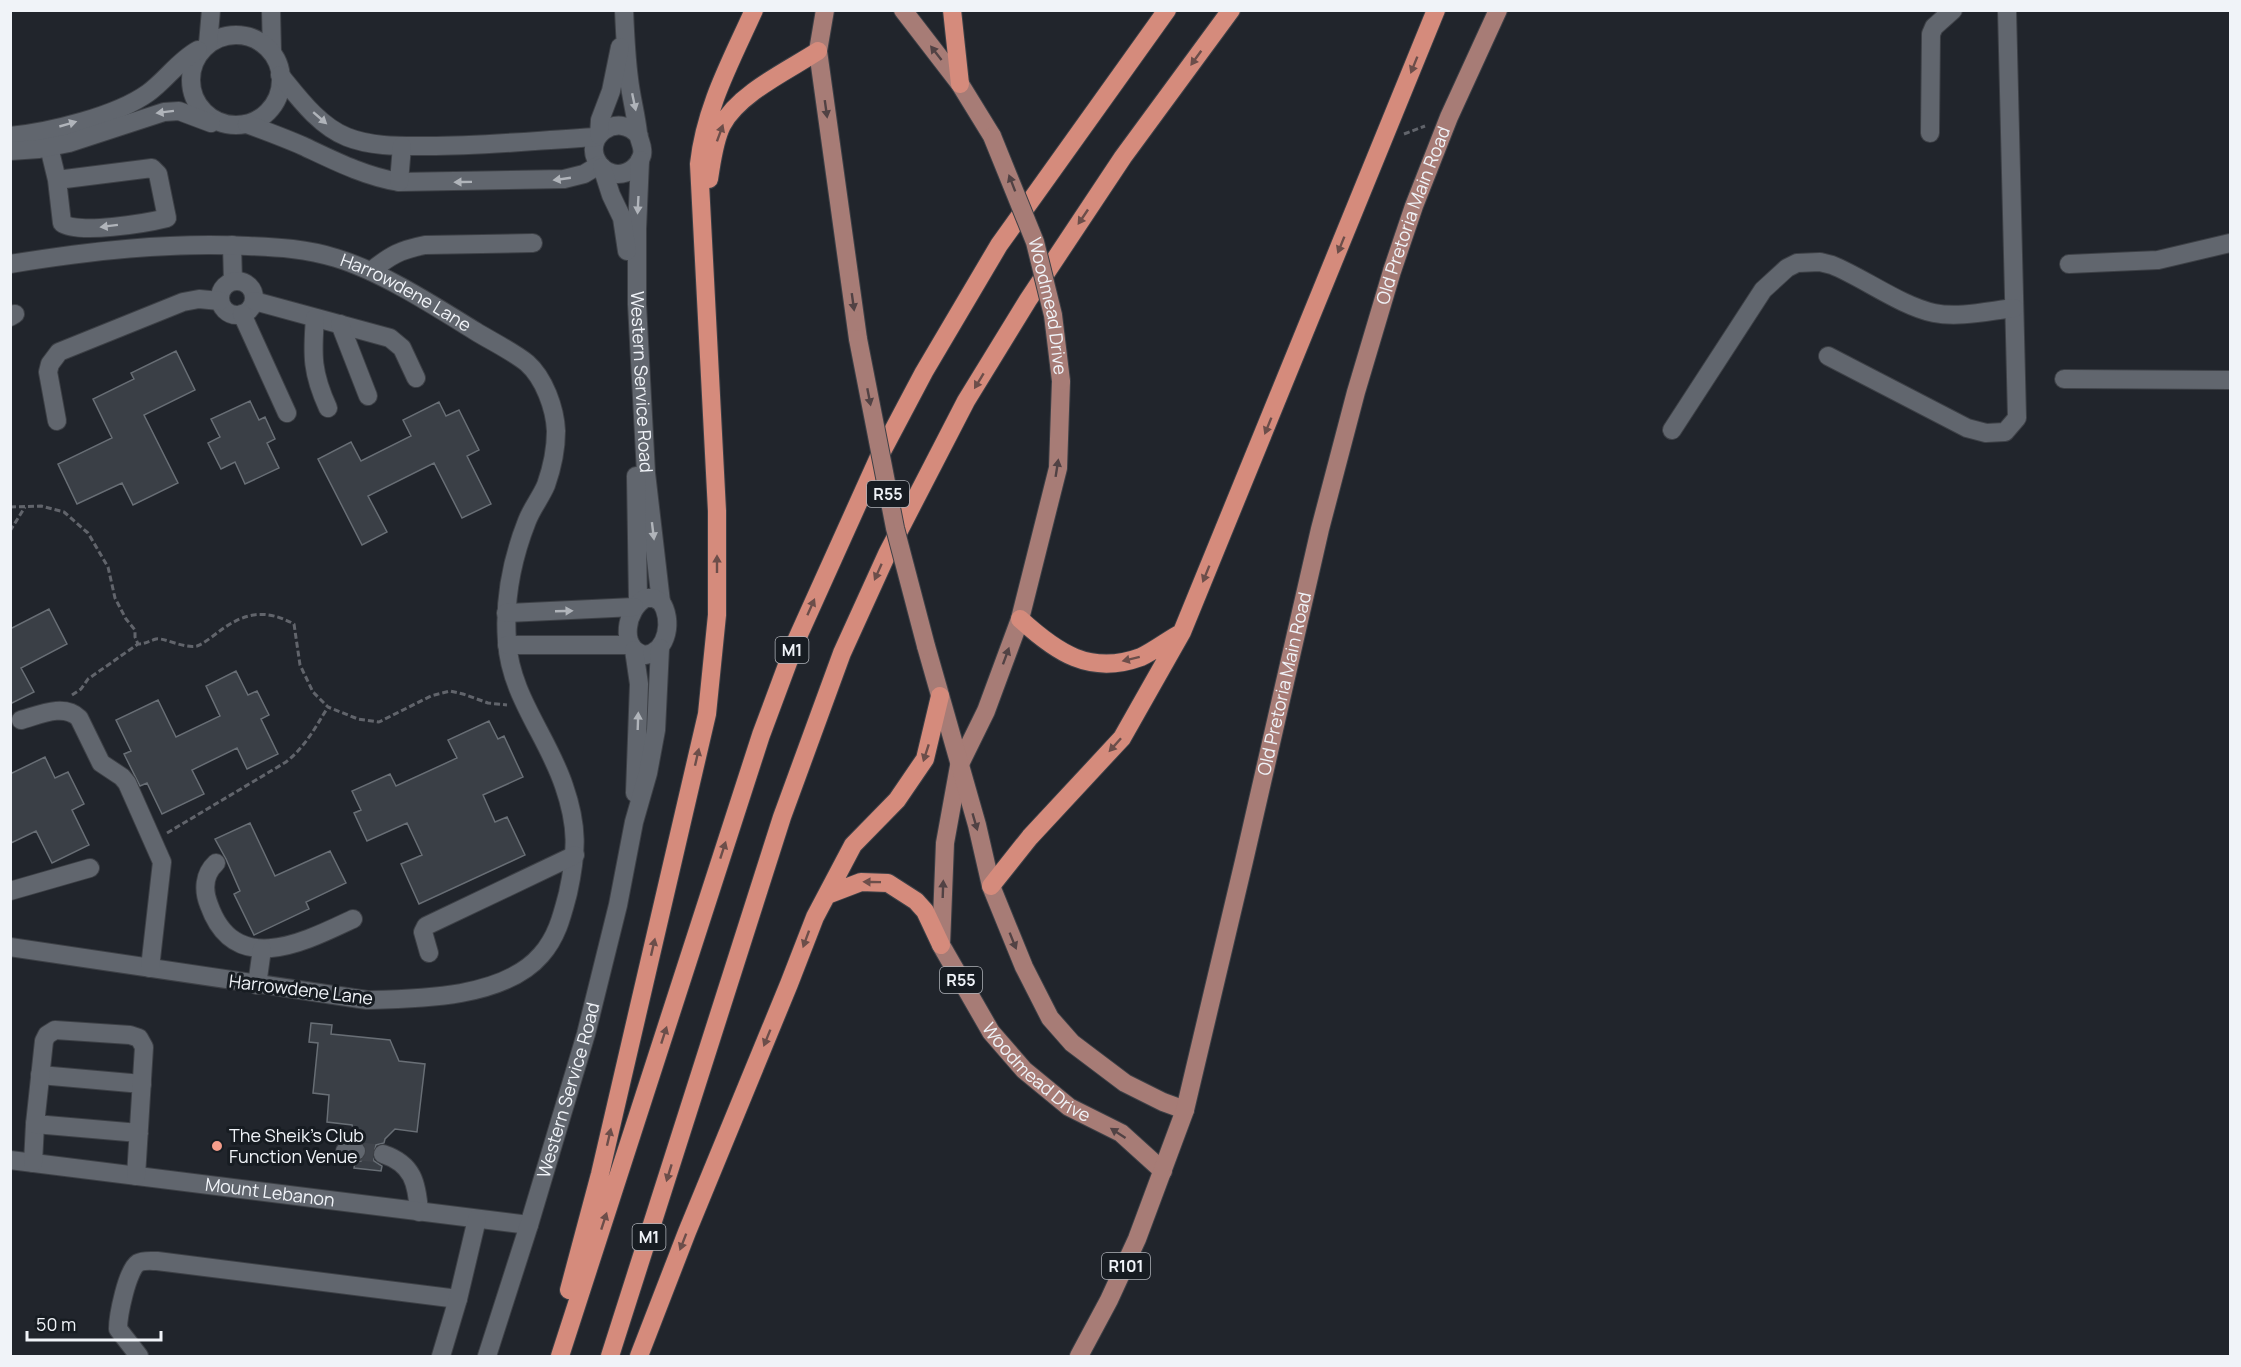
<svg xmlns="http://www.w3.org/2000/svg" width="2241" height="1367" font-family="Manrope,sans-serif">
  <rect width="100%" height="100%" fill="#21252c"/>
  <path fill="#3a3f46" stroke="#686e75" stroke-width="1.5" d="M176,351l19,39 -51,25 34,68 -45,22 -11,-22 -45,21 -19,-40 54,-26 -19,-39 41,-20 -3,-6z
    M250,401l9,19 6,-3 10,22 -8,4 12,25 -34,16 -10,-22 -14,7 -13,-26 12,-6 -9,-18z
    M439,402l7,14 13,-6 20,40 -12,6 24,48 -29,14 -28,-55 -66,33 19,36 -25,13 -44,-86 33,-17 10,19 50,-25 -8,-16z
    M49,609l18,35 -46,24 13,24 -24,12v-75z
    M236,671l12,24 9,-4 12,24 -8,4 17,35 -31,15 -10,-21 -45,22 12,24 -42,20 -15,-31 -7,3 -16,-32 7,-3 -15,-31 42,-20 18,37 44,-21 -14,-30z
    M489,721l9,18 6,-3 19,41 -40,18 12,27 12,-5 18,38 -106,49 -18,-40 21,-9 -15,-32 -40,18 -13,-28 7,-3 -9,-19 38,-17 6,12 61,-28 -9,-18z
    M45,757l10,21 13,-6 16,32 -12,6 17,35 -37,18 -16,-32 -25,12 -1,-69z
    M250,823l25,53 55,-25 16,32 -40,19 3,7 -55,26 -20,-41 6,-3 -14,-32 -11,-20z
    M311,1023l21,2 -1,9 59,6 9,21 26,3 -8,68 -22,-3 -10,10 -1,4 -8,2 -4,11 2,5 8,5 -1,5 -27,-3 1,-6 6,-1 5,-5 -1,-11 -8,-5 -5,-15 -25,-3 2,-27 -16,-2 5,-50 -9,-1z"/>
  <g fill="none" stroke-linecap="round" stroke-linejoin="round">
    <path stroke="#40444b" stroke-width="18" stroke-dasharray="18 9" stroke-linecap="butt" d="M356,1151l27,3"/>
    <defs>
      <g id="minor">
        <path d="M271,10l1,42"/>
        <path d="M624,10c1,23 2,47 5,69 2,18 7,36 9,54 1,8 6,14 4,22 -3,11 -13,19 -24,19 -7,0 -15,-4 -19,-10 -19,-26 19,-54 40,-28"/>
        <circle cx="236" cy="80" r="45"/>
        <path d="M208,44l3,-34"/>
        <path d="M280,75c18,22 39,51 67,62 25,10 54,9 81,9 57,0 113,-6 169,-9"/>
        <path d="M247,124c19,7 38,14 56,22 32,15 61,30 96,36l165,-3 20,-5 15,-9"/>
        <path d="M1930,133l1,-99 3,-7 19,-17"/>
        <path d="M599,135l1,-15 11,-29 9,-44"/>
        <path d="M10,136c40,-4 106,-20 138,-43 18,-13 31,-33 50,-43"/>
        <path d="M49,147l8,33 5,43c15,12 85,0 105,-5l-9,-44 -6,-6 -95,12"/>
        <path d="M10,151l29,-2 30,-6 95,-31 15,-1 32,12"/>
        <path id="s1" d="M640,160l-3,69v75l9,169 15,129"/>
        <path d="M602,167l9,28 11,23 5,33"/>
        <path d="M399,182l3,-36"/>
        <path d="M232,245l1,36"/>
        <path id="s2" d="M10,264c80,-13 158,-22 238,-18 30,1 59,3 88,12 46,14 97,47 139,73 16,10 37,20 52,32 17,15 28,45 29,68 0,17 -4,37 -10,54 -5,12 -14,23 -19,36 -15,38 -23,79 -20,120 3,54 41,96 57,145 14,40 13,66 4,107 -6,23 -11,44 -27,62 -37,43 -122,44 -174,45l-357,-53"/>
        <path d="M2069,264l89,-4 72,-17"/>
        <path d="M371,271c20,-16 29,-21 54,-26l108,-2"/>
        <circle cx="237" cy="298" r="17"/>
        <path d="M254,301l136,37 12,10 14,30"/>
        <path d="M242,314l45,99"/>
        <path d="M10,317l5,-3"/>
        <path d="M315,318c-3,38 -3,55 13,90"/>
        <path d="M340,324l28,72"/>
        <path d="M1828,356l139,72 19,5 19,-1 12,-14 -10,-408"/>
        <path d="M2064,379l166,1"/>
        <path d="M57,421l-9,-49 2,-8 9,-12 124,-50 16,-3 21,2"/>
        <path d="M1672,430l91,-140 24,-22 10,-5 23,-1 12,3c32,13 69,41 102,48 25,5 54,-2 80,-5"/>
        <path d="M636,476l2,125"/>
        <path d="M646,598h8l7,4c12,17 7,50 -16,53 -27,-6 -19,-47 1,-57z"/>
        <path d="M506,613l128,-6"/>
        <path d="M507,645h124"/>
        <path d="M634,650l5,34 -4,109"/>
        <path d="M21,720c18,-5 43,-17 58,-2l22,45 21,14 5,6 35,79 -12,106"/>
        <path d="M216,863c-12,11 -13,27 -7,42 26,73 95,37 144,14"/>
        <path d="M10,891l80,-23"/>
        <path d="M429,953l-6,-21 3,-6 149,-71"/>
        <path d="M257,985l5,-36"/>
        <path d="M40,1075l102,9"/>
        <path d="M345,1151h11"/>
        <path d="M383,1154c30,10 34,29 36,58"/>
        <path id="s3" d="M10,1160l519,65"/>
        <path d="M33,1163l2,-39"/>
        <path d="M136,1176l8,-129 -5,-9 -9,-3 -75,-5 -8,5 -3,6 -9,83 104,9"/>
        <path d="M139,1356l-21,-27c0,-13 9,-59 20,-66 5,-3 13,-2 19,-2l301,38"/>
        <path d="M441,1356l17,-57 19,-80"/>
        <path id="s4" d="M487,1356l42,-131 57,-191 32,-129 16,-83 14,-49 8,-43 4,-82"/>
      </g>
      <g id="major">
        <path d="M825,10l-7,41 40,288"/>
        <path d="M903,10l57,74 32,52"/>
        <path id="s5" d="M1061,381l-3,87 -38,151 -34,92 -27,55 -14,77 -4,102 50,87 33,38 45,37 52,26 42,38"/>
        <path d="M926,646l51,179 14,61 33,81 26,51 22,25 53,40 38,19 22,8"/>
        <path id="s6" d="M1079,1356l30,-56 28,-61 48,-129 59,-249 76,-332 36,-137 36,-121 22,-65 35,-89 49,-107"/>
      </g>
      <path id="highway" d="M952,10l8,74
        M709,179c3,-18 5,-38 13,-54 17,-32 67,-55 96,-74
        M1020,619c36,33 70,57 121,38 13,-6 27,-17 40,-24
        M991,886l39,-49 92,-99 60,-106 254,-622
        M827,895l34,-13 27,1 28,18 9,10 16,34
        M569,1290l31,-116 107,-460 10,-99v-104l-18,-347c6,-56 32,-103 55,-154
        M560,1356l201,-621 35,-94 82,-182 46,-87 75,-127 168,-235
        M610,1356l172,-539 60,-164 45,-99 79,-153 62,-101 95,-143 108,-147
        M639,1356l48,-124 102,-248 26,-67 38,-72 44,-45 28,-41 15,-63"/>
    </defs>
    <use href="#minor" stroke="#3d4046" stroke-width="20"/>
    <use href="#major" stroke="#3d4046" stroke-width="20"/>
    <use href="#highway" stroke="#3d4046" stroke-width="20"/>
    <path stroke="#61646b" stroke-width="3" stroke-dasharray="6 3" stroke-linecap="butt" d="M1404,134l21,-8
      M10,507l31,-1 23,6 24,21 20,34 7,31 11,21 9,11v7l3,7
      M10,531l15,-24
      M72,695l9,-6 7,-10 50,-35c7,0 11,-3 18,-5 7,-2 28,10 41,7 8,-3 17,-11 24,-16 25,-18 45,-21 73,-6l6,41 13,27 15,15 30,12 21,3 52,-26 19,-5 13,3 25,9 19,2
      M167,833l119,-71c19,-15 29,-34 42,-55"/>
    <use href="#minor" stroke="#61666e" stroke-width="18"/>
    <use href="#major" stroke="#a77c76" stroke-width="18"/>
    <use href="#highway" stroke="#d58b7c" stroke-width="18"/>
    <defs>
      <g id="major-bridge">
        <path id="s7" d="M992,136l43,106 18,73 8,66"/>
        <path d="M858,339l37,189 31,118"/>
      </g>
    </defs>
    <use href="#major-bridge" stroke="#3d4046" stroke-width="20" stroke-linecap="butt"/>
    <use href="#major-bridge" stroke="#a77c76" stroke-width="18"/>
  </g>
  <defs><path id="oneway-solid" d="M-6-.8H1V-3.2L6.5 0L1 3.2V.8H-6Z" transform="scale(1.5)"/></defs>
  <g fill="#514244">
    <use href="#oneway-solid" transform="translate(936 53) rotate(-128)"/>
    <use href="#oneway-solid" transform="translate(826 109) rotate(82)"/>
    <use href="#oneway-solid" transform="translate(1012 183) rotate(-111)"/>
    <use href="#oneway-solid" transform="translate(853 302) rotate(82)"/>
    <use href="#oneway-solid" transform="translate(869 397) rotate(79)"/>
    <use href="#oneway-solid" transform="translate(1057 468) rotate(-81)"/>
    <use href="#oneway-solid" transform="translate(1006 656) rotate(-70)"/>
    <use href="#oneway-solid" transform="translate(975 822) rotate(74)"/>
    <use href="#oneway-solid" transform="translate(943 889) rotate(-88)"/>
    <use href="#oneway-solid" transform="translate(1013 941) rotate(68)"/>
    <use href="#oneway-solid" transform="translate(1118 1133) rotate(-147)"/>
  </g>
  <g fill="#6c4e4a">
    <use href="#oneway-solid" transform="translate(1196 58) rotate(126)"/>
    <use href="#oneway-solid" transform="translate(1414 65) rotate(112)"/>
    <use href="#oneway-solid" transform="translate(720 133) rotate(-70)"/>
    <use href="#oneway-solid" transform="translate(1083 217) rotate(124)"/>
    <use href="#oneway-solid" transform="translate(1341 245) rotate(112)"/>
    <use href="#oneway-solid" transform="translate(979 381) rotate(121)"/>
    <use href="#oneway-solid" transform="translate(1268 426) rotate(112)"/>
    <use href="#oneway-solid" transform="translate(717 564) rotate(-90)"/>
    <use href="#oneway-solid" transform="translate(878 572) rotate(114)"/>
    <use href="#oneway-solid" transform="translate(1206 574) rotate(112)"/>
    <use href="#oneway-solid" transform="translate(811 607) rotate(-66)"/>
    <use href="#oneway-solid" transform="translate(1131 659) rotate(166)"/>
    <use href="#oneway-solid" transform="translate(1115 745) rotate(132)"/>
    <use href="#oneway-solid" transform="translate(926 753) rotate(108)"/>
    <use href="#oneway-solid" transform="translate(697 757) rotate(-77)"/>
    <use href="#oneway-solid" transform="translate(723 850) rotate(-72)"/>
    <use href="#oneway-solid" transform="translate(872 882) rotate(-179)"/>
    <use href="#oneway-solid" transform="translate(806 939) rotate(110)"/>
    <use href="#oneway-solid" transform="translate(653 947) rotate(-77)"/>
    <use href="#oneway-solid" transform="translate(664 1035) rotate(-72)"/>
    <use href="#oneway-solid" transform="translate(767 1038) rotate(112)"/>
    <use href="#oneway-solid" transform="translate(609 1137) rotate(-77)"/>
    <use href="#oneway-solid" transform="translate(669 1173) rotate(107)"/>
    <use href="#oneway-solid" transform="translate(604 1221) rotate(-72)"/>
    <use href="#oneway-solid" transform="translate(683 1242) rotate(111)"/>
  </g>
  <g fill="#b0b4ba">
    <use href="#oneway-solid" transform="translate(634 102) rotate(78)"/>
    <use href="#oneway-solid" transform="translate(165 112) rotate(173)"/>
    <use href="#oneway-solid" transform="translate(320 118) rotate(41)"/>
    <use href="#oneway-solid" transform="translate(68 124) rotate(-16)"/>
    <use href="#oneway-solid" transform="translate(562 179) rotate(172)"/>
    <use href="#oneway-solid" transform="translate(463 182) rotate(179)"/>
    <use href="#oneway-solid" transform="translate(638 205) rotate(93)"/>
    <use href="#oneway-solid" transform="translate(109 226) rotate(173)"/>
    <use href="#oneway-solid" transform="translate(653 531) rotate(83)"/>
    <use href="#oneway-solid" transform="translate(564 611) rotate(-2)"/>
    <use href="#oneway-solid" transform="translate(638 721) rotate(-88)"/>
  </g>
  <circle fill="#f49d8b" stroke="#171c22" stroke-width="2" cx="217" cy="1146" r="6"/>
  <g text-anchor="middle" stroke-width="6" stroke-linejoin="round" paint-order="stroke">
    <g fill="#171c22" stroke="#afb2b8" stroke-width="1.5">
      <rect x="867" y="481" width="42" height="26" rx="4.5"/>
      <rect x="775.5" y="637" width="33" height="26" rx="4.5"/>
      <rect x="940" y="967" width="42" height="26" rx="4.5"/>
      <rect x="632.5" y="1224" width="33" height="26" rx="4.5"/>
      <rect x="1102" y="1253" width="48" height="26" rx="4.5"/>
    </g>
    <g font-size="16" font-weight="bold" fill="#f0f3f8">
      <text x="888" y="500">R55</text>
      <text x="792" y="656">M1</text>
      <text x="961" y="986">R55</text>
      <text x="649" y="1243">M1</text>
      <text x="1126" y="1272">R101</text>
    </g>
    <g font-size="18" fill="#f0f3f8" stroke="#171c22">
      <text dy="6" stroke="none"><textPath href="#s6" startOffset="1192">Old Pretoria Main Road</textPath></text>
      <text dy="6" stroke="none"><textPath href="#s2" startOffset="406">Harrowdene Lane</textPath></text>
      <text dy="6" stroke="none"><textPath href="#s7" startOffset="180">Woodmead Drive</textPath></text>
      <text dy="6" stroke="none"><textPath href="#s1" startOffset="222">Western Service Road</textPath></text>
      <text dy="6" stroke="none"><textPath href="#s6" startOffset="706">Old Pretoria Main Road</textPath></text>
      <text transform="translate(301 990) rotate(7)" y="6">Harrowdene Lane</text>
      <text dy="6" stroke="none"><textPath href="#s5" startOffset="744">Woodmead Drive</textPath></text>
      <text dy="6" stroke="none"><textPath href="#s4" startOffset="278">Western Service Road</textPath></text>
      <text dy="6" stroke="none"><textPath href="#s3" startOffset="262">Mount Lebanon</textPath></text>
    </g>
    <g font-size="18" fill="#f0f3f8" stroke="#171c22" text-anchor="start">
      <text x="229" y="1142">The Sheik's Club<tspan x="229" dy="21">Function Venue</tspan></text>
    </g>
  </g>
  <rect width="2241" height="1367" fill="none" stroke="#f0f3f8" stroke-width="24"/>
  <path d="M27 1331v9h134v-9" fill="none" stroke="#f0f3f8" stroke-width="3"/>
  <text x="36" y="1331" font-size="18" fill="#f0f3f8" stroke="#171c22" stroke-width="4.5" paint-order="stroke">50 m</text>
</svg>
